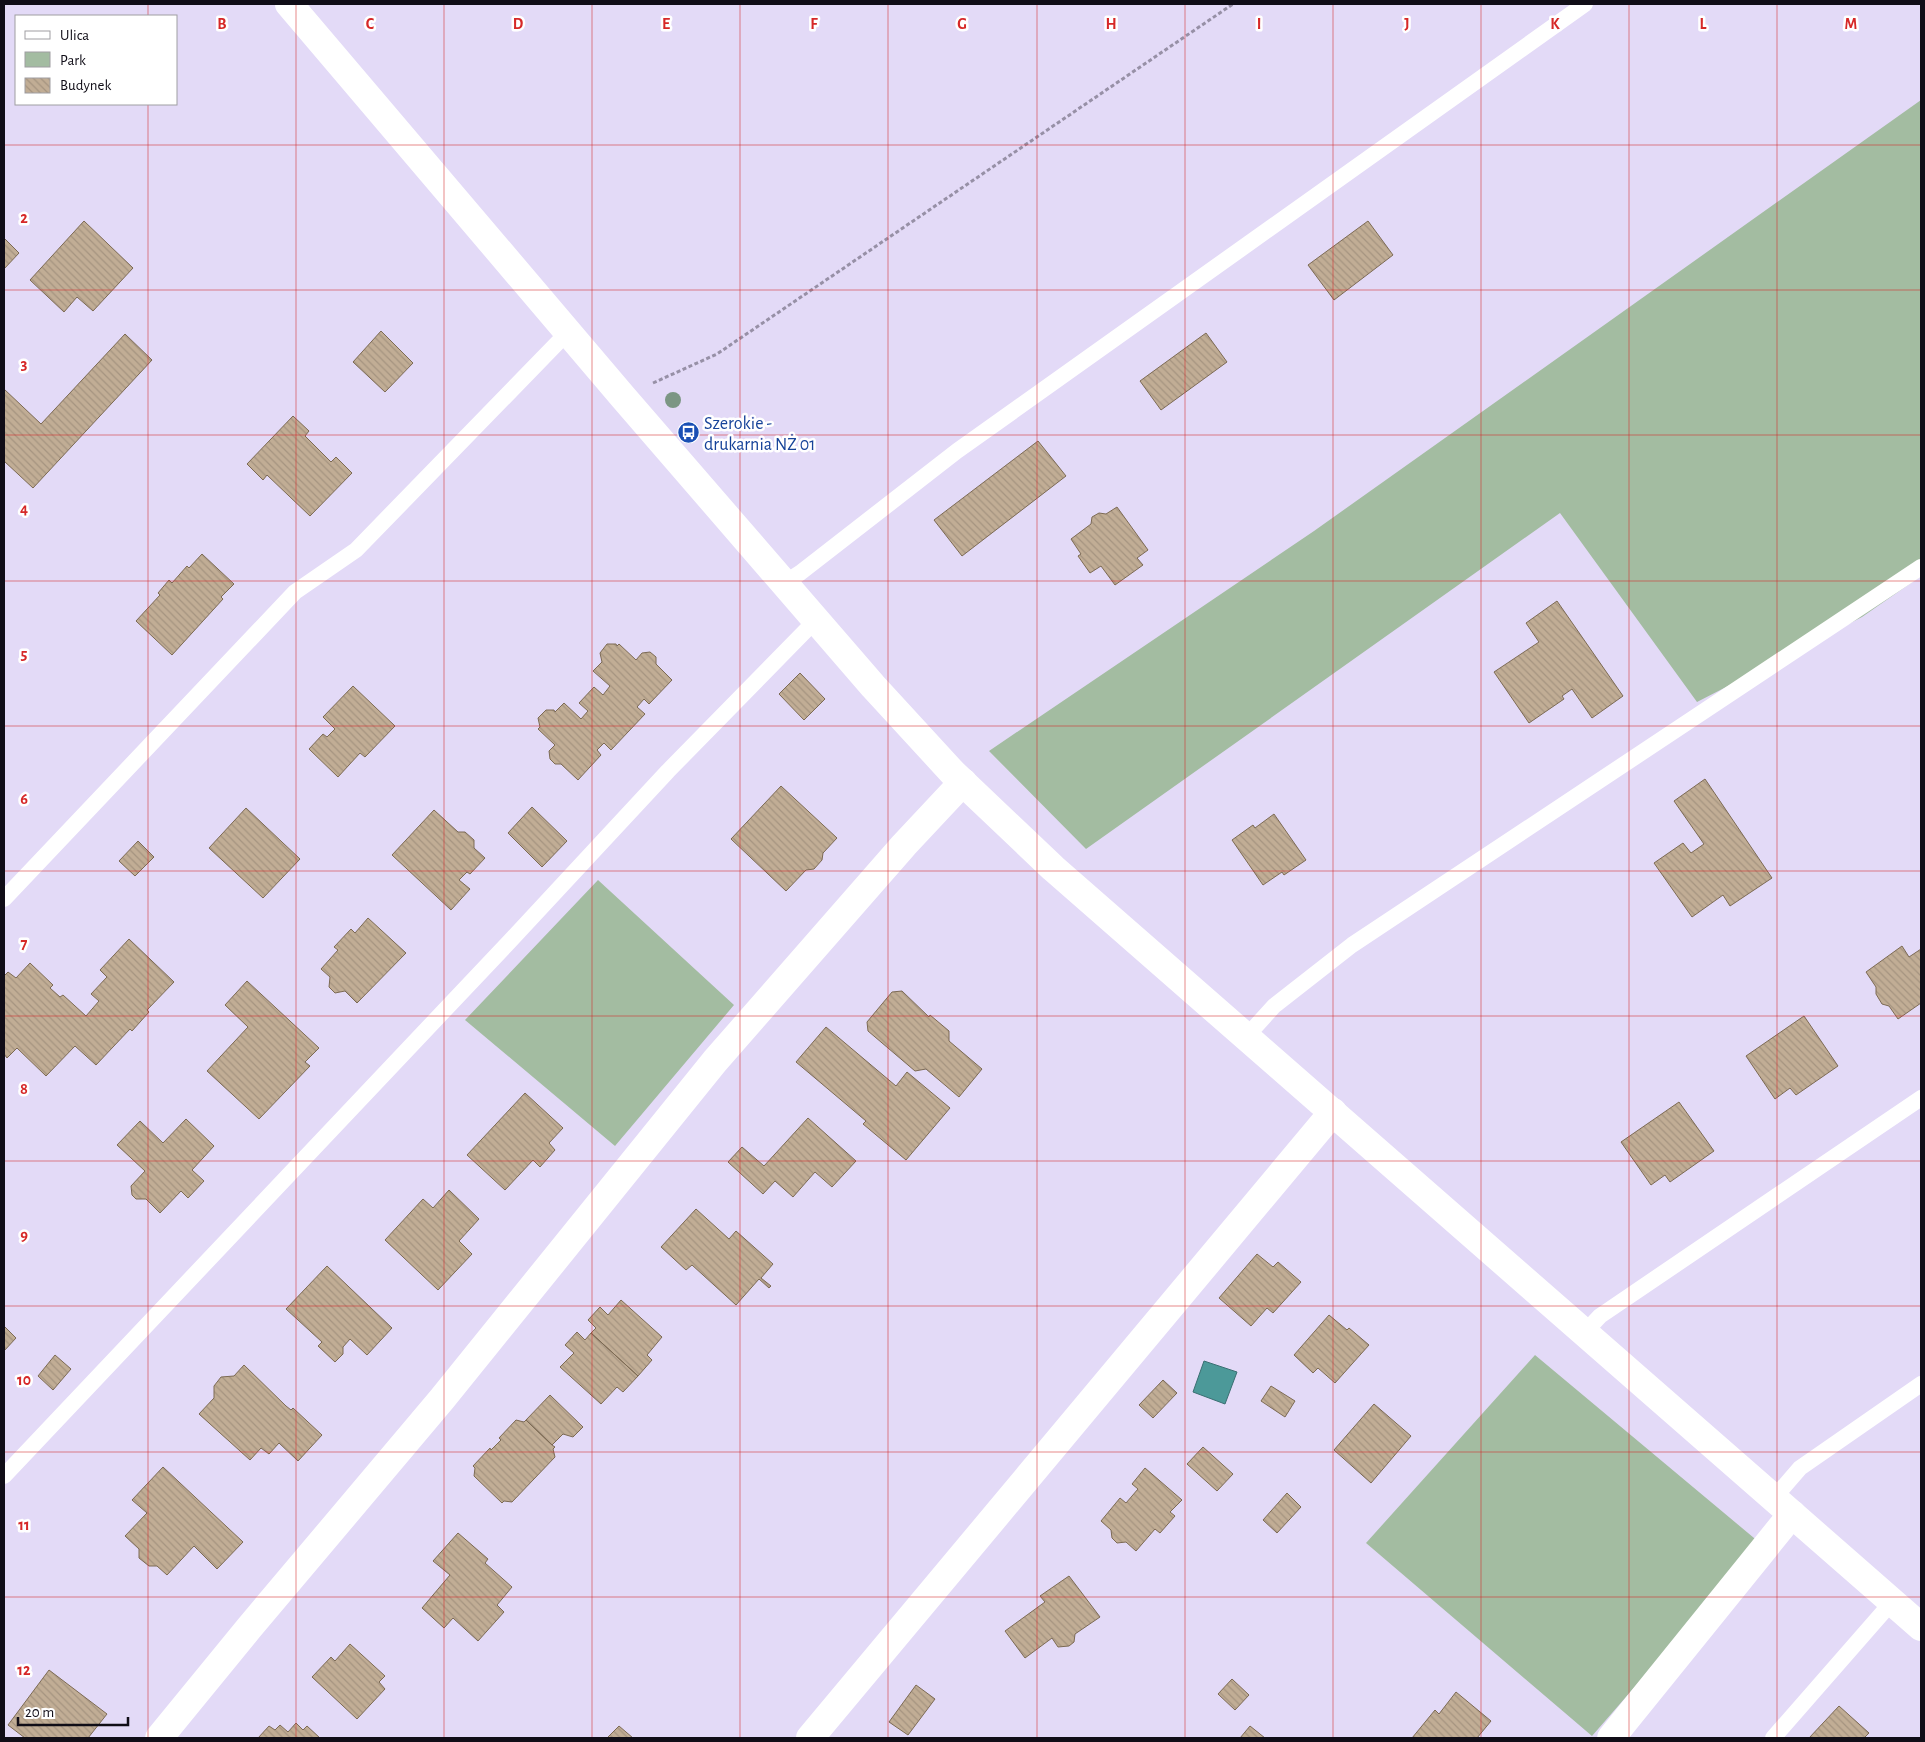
<svg xmlns="http://www.w3.org/2000/svg" width="1925" height="1742" font-family="'Alegreya Sans',sans-serif">
  <defs>
    <pattern id="building-back-hatch" width="6" height="6" patternUnits="userSpaceOnUse" patternTransform="scale(1.25)"><rect width="6" height="6" fill="#c1ad95"/><path d="M-1 5l2 2M0 0l6 6M5-1l2 2" fill="none" stroke="#a59480"/></pattern>
  </defs>
  <rect width="100%" height="100%" fill="#e3daf7"/>
  <path fill="#a3bca1" d="M1921,100v476l-59,41 -165,85 -137,-189 -474,336 -97,-98 325,-220z
    M598,880l136,125 -119,141 -150,-126z
    M1535,1355l225,188 -168,193 -226,-193z"/>
  <path fill="#4c9999" stroke="#3a6f72" d="M1204,1361l33,11 -12,32 -32,-12z"/>
  <path fill="url(#building-back-hatch)" stroke="#7c6a54" d="M84,221l49,47 -40,43 -16,-14 -13,15 -34,-32z
    M1368,221l25,34 -59,45 -26,-35z
    M4,238l15,15 -15,16z
    M381,331l32,32 -28,29 -32,-30z
    M1206,333l21,29 -66,48 -21,-29z
    M125,334l27,26 -119,128 -29,-27v-72l37,35z
    M293,416l16,15 -4,5 26,26 5,-5 16,16 -42,43 -43,-41 -4,5 -16,-16z
    M1038,441l28,35 -104,80 -28,-36z
    M1117,507l31,43 -11,8 6,7 -28,20 -14,-19 -11,7 -12,-17 3,-2 -10,-15 20,-15 1,-7 7,-4 7,1z
    M202,554l32,30 -13,13 2,2 -51,56 -36,-34 24,-26 -2,-2 11,-13 3,3 15,-17 2,2z
    M1557,601l66,95 -31,22 -20,-29 -10,7 2,3 -35,24 -35,-51 45,-30 -13,-19z
    M607,644h9l1,2 2,-2 17,16 6,-7 8,-1 6,5v7l16,16 -23,24 -5,-5 -7,8 8,7 -34,36 -7,-7 -7,7 4,5 -23,25 -17,-16h-6l-5,-5 -1,-8 6,-6 -17,-16 2,-2 -2,-9 8,-8h8l1,2 9,-9 17,16 7,-8 -9,-8 15,-16 9,8 7,-9 -17,-15 9,-9 -2,-9z
    M800,673l25,26 -21,21 -25,-26z
    M353,686l42,40 -30,31 -5,-4 -22,24 -29,-28 14,-15 4,3 8,-8 -12,-12z
    M1705,779l67,99 -42,28 -7,-11 -31,22 -38,-54 29,-20 8,10 13,-9 -30,-43z
    M781,786l56,52 -14,15 -1,7 -8,9 -8,1 -20,21 -55,-52z
    M532,807l35,34 -25,26 -34,-34z
    M246,808l54,51 -37,39 -54,-50z
    M434,810l24,22h7l9,8v8l11,10 -15,16 -3,-2 -8,8 11,9 -19,21 -59,-55z
    M1274,814l32,46 -22,15 -2,-3 -19,13 -31,-45 21,-15 2,3z
    M138,841l16,16 -19,19 -16,-15z
    M368,918l38,35 -49,50 -12,-12 -10,2 -6,-6 1,-10 -9,-8 17,-19 -4,-3 17,-18 4,4z
    M129,939l45,43 -27,28 2,2 -17,19 -2,-2 -34,36 -21,-19 -29,30 -29,-28 -10,10 -3,-4v-78l4,-4 8,6 14,-15 23,22 -3,3 10,9 3,-2 23,21 13,-15 -8,-7 16,-17 -7,-7z
    M1902,946l7,11 12,-8v54l-23,16 -9,-13 -7,-2 -6,-10v-7l-10,-15z
    M247,981l72,67 -14,14 5,4 -51,53 -52,-48 41,-44 -23,-22z
    M902,991l27,26 1,-2 19,16v10l33,28 -23,28 -33,-28 -11,2 -47,-40 -1,-9 25,-30z
    M1804,1016l34,50 -42,29 -6,-7 -15,11 -29,-43z
    M826,1027l70,59 11,-14 43,36 -44,52 -43,-36 3,-3 -70,-59z
    M525,1093l38,35 -14,15 6,7 -15,17 -7,-7 -28,30 -38,-35z
    M1679,1102l35,49 -44,31 -5,-7 -14,10 -30,-43z
    M808,1118l48,43 -24,26 -17,-15 -22,25 -18,-16 -12,13 -35,-32 14,-15 22,19z
    M186,1119l28,27 -22,24 12,11 -16,17 -7,-7 -21,22 -14,-14h-10l-4,-4 -1,-9 14,-15 -28,-26 23,-24 23,22z
    M449,1190l30,29 -20,22 13,13 -34,36 -53,-50 38,-41 10,9z
    M696,1209l33,30 7,-8 37,33 -12,14 10,8 -2,2 -10,-9 -23,26 -44,-40 -6,5 -25,-23z
    M1257,1254l16,13 5,-5 23,20 -28,31 -6,-5 -16,18 -32,-28z
    M327,1266l65,62 -25,27 -17,-16 -7,8v7l-8,8 -17,-16 4,-4 -36,-33z
    M621,1300l41,37 -15,18 5,5 -14,16 -47,-43 5,-5 -8,-8 12,-13 8,8z
    M1329,1315l18,15 2,-2 20,17 -34,38 -17,-15 -5,5 -19,-18z
    M4,1326l12,12 -12,13z
    M577,1332l8,8 6,-7 47,43 -15,16 -6,-5 -16,17 -41,-37 14,-14 -9,-8z
    M55,1355l16,14 -18,21 -15,-14z
    M244,1365l42,41 5,4 2,-2 29,27 -24,26 -19,-18 -10,11 -8,-6 -11,12 -51,-46 15,-16v-12l7,-9 13,-1z
    M1163,1380l14,13 -24,25 -14,-13z
    M1271,1386l24,15 -10,16 -24,-16z
    M550,1395l33,32 -10,10 -10,-3 -11,11 -26,-25z
    M1374,1404l37,32 -40,47 -37,-33z
    M516,1420l8,2 2,-2 26,25 3,2 -2,2 2,8 -43,45 -8,-1 -2,2 -28,-27 1,-8 -2,-2 17,-18 1,2 10,-10 -2,-2z
    M1203,1447l30,27 -16,17 -30,-27z
    M163,1467l80,75 -26,27 -23,-23 -27,29 -10,-9h-8l-10,-8v-9l-14,-13 22,-23 -15,-13z
    M1145,1468l37,32 -12,12 5,4 -15,17 -5,-4 -19,22 -10,-9 -9,1 -5,-5 -1,-8 -10,-9 19,-23 6,5 12,-14 -6,-5z
    M1287,1493l14,14 -24,26 -14,-13z
    M458,1533l30,26 -3,4 27,24 -15,18 7,7 -26,29 -25,-23 -9,10 -22,-20 28,-33 -17,-14z
    M1069,1576l31,41 -25,17 -1,8 -5,4 -11,1 -6,-9 -27,20 -20,-27 40,-29 -5,-6z
    M350,1644l35,32 -6,6 6,7 -28,30 -45,-42 19,-20 4,4z
    M49,1670l58,44 -19,24h-63l-17,-13z
    M1232,1679l17,16 -14,15 -17,-16z
    M916,1685l19,14 -27,36 -19,-13z
    M1456,1692l35,29 -14,17h-65l23,-28 4,4z
    M1839,1706l30,27 -5,5h-55z
    M296,1723l7,7 4,-4 13,12h-62l11,-12 6,4 5,-5 8,7z
    M619,1726l14,12h-26z
    M1250,1726l15,12h-25z"/>
  <g fill="none" stroke-linecap="round" stroke-linejoin="round">
    <path stroke="#9790a6" stroke-width="3" stroke-dasharray="4 2.5" stroke-linecap="butt" d="M653,383l64,-29 516,-350"/>
    <path stroke="#fff" stroke-width="16" d="M783,584l17,-11 157,-122 628,-447
      M4,899l291,-307 61,-42 212,-218
      M1246,1037l28,-31 78,-61 569,-378
      M1585,1332l15,-16 321,-218
      M4,1476l506,-535 158,-170 148,-151
      M1774,1498l26,-30 121,-84
      M1773,1738l119,-136"/>
    <path stroke="#fff" stroke-width="28" d="M159,1738l90,-110 193,-229 273,-338 189,-216 59,-63
      M810,1738l523,-626
      M1611,1738l181,-224"/>
    <path stroke="#fff" stroke-width="28" d="M289,4l334,393 250,289 79,86 101,96 868,759"/>
  </g>
  <circle fill="#7c9684" cx="673" cy="400" r="8"/>
  <path fill="none" stroke="#d62828" stroke-width="1" stroke-opacity="0.55" d="M148,4v12M296,4v1734M444,4v1734M592,4v1734M740,4v1734M888,4v1734M1037,4v1734M1185,4v1734M1333,4v1734M1481,4v1734M1629,4v1734M1777,4v1734M148,104v1634M4,145h1917M4,290h1917M4,435h1917M4,581h1917M4,726h1917M4,871h1917M4,1016h1917M4,1161h1917M4,1306h1917M4,1452h1917M4,1597h1917"/>
  <defs>
    <symbol id="bus-disc" viewBox="-11 -11 22 22"><circle r="9.5" fill="#1a4fb4" stroke="#fff"/><path d="M-5-6H5V4H4V6H2V4H-2V6H-4V4H-5ZM-3.5-4V0h7V-4ZM-3.5 1.2v1.5H-2V1.2ZM2 1.2v1.5H3.5V1.2Z" fill="#fff"/></symbol>
  </defs>
  <g fill-rule="evenodd">
    <use href="#bus-disc" x="676" y="420" width="25" height="25"/>
  </g>
  <g text-anchor="middle" stroke-width="5" stroke-linejoin="round" paint-order="stroke">
    <g font-size="18" fill="#164399" stroke="#fff" text-anchor="start">
      <text x="704" y="429">Szerokie -<tspan x="704" dy="21">drukarnia NŻ 01</tspan></text>
    </g>
  </g>
  <g font-size="16" text-anchor="middle" font-weight="bold" fill="#d62828" stroke="#fff" stroke-width="5" stroke-linejoin="round" paint-order="stroke">
    <text x="222" y="29">B</text>
    <text x="370" y="29">C</text>
    <text x="518" y="29">D</text>
    <text x="666" y="29">E</text>
    <text x="814" y="29">F</text>
    <text x="962" y="29">G</text>
    <text x="1111" y="29">H</text>
    <text x="1259" y="29">I</text>
    <text x="1407" y="29">J</text>
    <text x="1555" y="29">K</text>
    <text x="1703" y="29">L</text>
    <text x="1851" y="29">M</text>
    <text x="24" y="223">2</text>
    <text x="24" y="369">3</text>
    <text x="24" y="514">4</text>
    <text x="24" y="659">5</text>
    <text x="24" y="804">6</text>
    <text x="24" y="949">7</text>
    <text x="24" y="1094">8</text>
    <text x="24" y="1240">9</text>
    <text x="24" y="1385">10</text>
    <text x="24" y="1530">11</text>
    <text x="24" y="1675">12</text>
  </g>
  <rect width="1925" height="1742" fill="none" stroke="#100d17" stroke-width="10"/>
  <rect x="15" y="15" width="162" height="90" fill="#ffffff" stroke="#9f9ea2"/>
  <rect x="25" y="31" width="25" height="8" fill="#ffffff" stroke="#9f9ea2"/>
  <text x="60" y="40" font-size="15" fill="#100d17">Ulica</text>
  <rect x="25" y="52" width="25" height="15" fill="#a3bca1" stroke="#9f9ea2"/>
  <text x="60" y="65" font-size="15" fill="#100d17">Park</text>
  <rect x="25" y="78" width="25" height="15" fill="url(#building-back-hatch)" stroke="#9f9ea2"/>
  <text x="60" y="90" font-size="15" fill="#100d17">Budynek</text>
  <path d="M18 1717v8h110v-8" fill="none" stroke="#100d17" stroke-width="2.5"/>
  <text x="25" y="1717" font-size="15" fill="#100d17" stroke="#ffffff" stroke-width="4" paint-order="stroke">20 m</text>
</svg>
